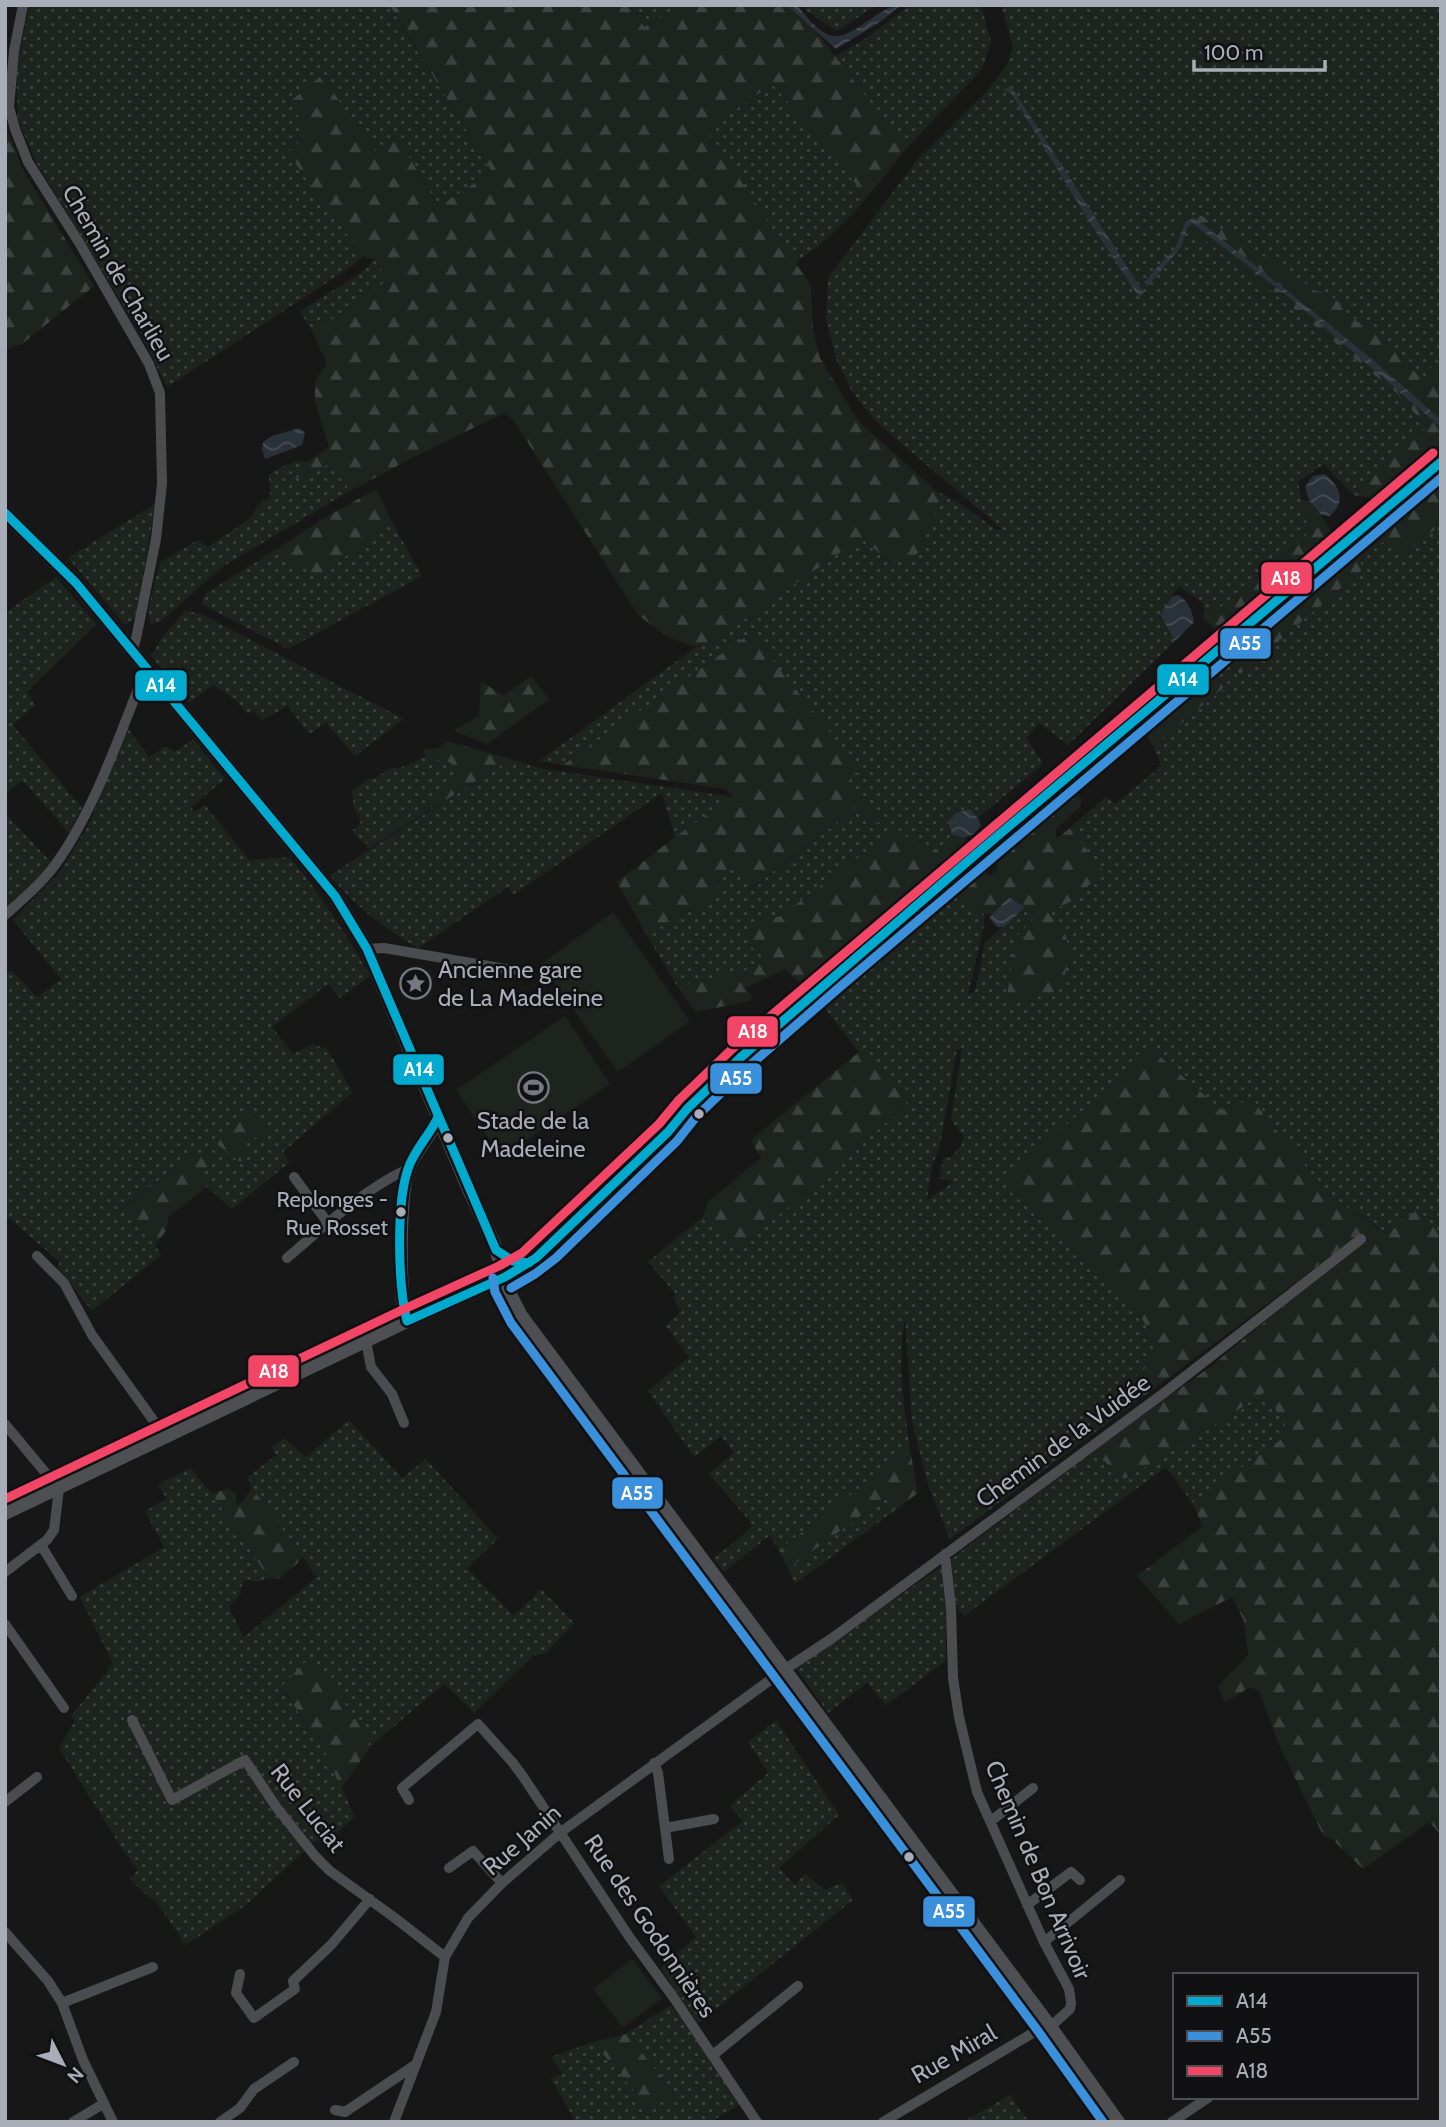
<svg xmlns="http://www.w3.org/2000/svg" width="1446" height="2127" font-family="Cabin,sans-serif">
  <defs>
    <pattern id="green-dots" width="8" height="8" patternUnits="userSpaceOnUse" patternTransform="scale(1.75)"><rect width="8" height="8" fill="#1d241e"/><path d="M2 2h.1M6 6h.1" fill="none" stroke="#3b413d" stroke-width="1.8" stroke-linecap="round"/></pattern>
    <pattern id="forest-firs" width="22" height="20" patternUnits="userSpaceOnUse" patternTransform="scale(1.75)"><rect width="22" height="20" fill="#1d241e"/><path d="M5 1l3.5 6h-7zM16 11l3.5 6h-7z" fill="#3b413d"/></pattern>
    <pattern id="water-waves" width="16" height="10" patternUnits="userSpaceOnUse" patternTransform="scale(1.75)"><rect width="16" height="10" fill="#2a3239"/><path d="M0 5q4-4 8 0t8 0" fill="none" stroke="#464d54"/></pattern>
  </defs>
  <rect width="100%" height="100%" fill="#171717"/>
  <path fill="url(#green-dots)" fill-rule="evenodd" d="M29,5h369l-8,2 102,165 -53,35 -44,-74 -19,20 -55,-76 -15,57 -18,19 75,103 -9,9 -187,122 -25,-51 -106,-174 -18,-42 -2,-47z
    M630,5h53l-39,22z
    M801,5h76l-40,26 -30,-20z
    M910,5h71l10,37 -9,27 -76,80 -71,-93 30,-17z
    M1001,5h440v348l-18,28 -31,-36 -44,-30 -7,-11 -14,-11 -11,-2 -114,-75h-22l24,23 85,66 109,89 29,34 -74,67 -29,-31 -26,18 11,51 -94,79 -36,-26 -19,28 15,27 -107,104 -29,-22 -12,15 16,26 -65,54 -8,-9 -21,13 3,12 -6,8 -17,14 -85,-71 16,-15 -109,-136 -188,131 -24,-4 157,-114 10,-1 155,-108 31,26 48,-59 -2,-13 18,9 41,29 5,-1 -128,-109 -22,-29 -16,-32 -10,-40 2,-41 90,-119 67,-66 22,-28 6,-18z
    M773,84l94,113c-23,28 -42,45 -72,66l-89,-134z
    M374,260l5,2 7,20 -73,51 -13,-22 61,-38z
    M297,461l10,1 -12,16 38,-16 11,10 4,20 -126,75 -62,55 -9,2 -3,-14 12,-48 38,-22 10,7 43,-29 8,-14 11,-7 -1,-22 10,-7z
    M155,504l-19,114 -11,7 -57,-67z
    M392,522l30,54 -134,73 -87,-45 5,-11 71,-44 16,14 87,-29z
    M1441,525v710l-23,-25 -30,24 -64,-42 -32,-44 -25,-28 -14,-21 -32,11 -73,-64 -15,13 -1,11 -47,39 -79,78 127,117 24,40 -11,24 -26,21 8,19 -178,131 -22,-54 -16,-64 -7,-103c-8,41 -1,89 5,131l-131,101 -10,-14 -45,36 -11,-14 22,-16 18,-17 -44,-51 25,-22 -13,-16 -27,21 -46,-66 41,-34 -23,-31 15,-15 -7,-11 1,-7 -27,-31 56,-46 33,35 165,-142 10,-14 -53,-43 -38,-48 136,-114 27,24v11l-16,70 7,-4 10,-49 40,-35 6,2 4,8 -30,92 27,-14 15,-82 32,-16 19,-24 9,3 -37,-48 36,-31 9,7 46,-38 -7,-19 70,-59 -8,-22 7,-8 16,16 122,-103 -2,-24 10,-10 37,15zM962,1048l-11,72 13,17 -3,9 -11,12 -6,-1 -5,21 15,4 -27,18 5,-33 8,-22 17,-95z
    M56,577l40,47 -69,68 8,13 -22,20 69,83 -13,25 -47,-53 -17,15v-182z
    M185,611l14,2 205,106 -49,37 -29,-33 -17,11 -21,-28 -26,14 -9,-9 -6,3c-10,-14 -20,-21 -34,-29l-24,18 -38,-47 10,-17z
    M127,727l22,30 17,-11 9,6 18,-13 32,40 -34,28 3,5 11,-7 44,55 41,-3c30,37 57,77 80,119l-30,22 -12,-14 -56,43 21,27 19,-10 15,5 26,43 -70,60 7,10 -58,47 -25,-22 -5,-11 -13,-19 -68,52 34,36 6,10 -69,56 -35,-44 3,-5 -55,-47v-240l6,-5 26,27 24,-18 -48,-59 47,-48 30,-50z
    M425,757l24,5 9,9c-18,32 -62,54 -93,74l-13,-14 9,-8 -7,-15 -2,-17 16,-12 8,-1 14,-10h10z
    M511,759l32,10 191,28 -59,40 -13,-44 -149,102 -5,-8 -90,61c-32,-19 -65,-43 -88,-73z
    M856,808l37,23 -112,85 -22,5 4,34 -8,13 -78,18 -30,-51 24,-15 22,-10 37,-45 22,23z
    M5,813l47,50 -17,20 -30,25z
    M1265,1392l25,41 -98,70 -26,-36 -202,149 -9,-12 -4,-45 142,-108 31,28 77,-45z
    M349,1420l53,58 24,-19 72,80 -31,29 47,48 27,-27 33,34 -29,31 -11,1 -60,58 -30,-29 -72,61 -43,-65 -24,-17 -24,25 42,59 32,70 -22,19 -19,6 -68,63 -62,41 -4,-10 -25,-36 -7,-3 -18,-18 8,-9 -15,-20 -64,-102 16,-27 -4,-5 42,-52 -33,-67 84,-50 -19,-36 22,-12 -9,-14 32,-17 22,26 57,84 -14,4 -8,-3 -5,5 -2,11 -11,12 15,30 73,-60 -65,-89 -4,-11 28,-22 -4,-8 12,-9 22,19z
    M890,1494l-4,13 5,6 -96,71 -7,-15z
    M942,1566l4,13v82l-60,44 -19,-22 -39,30 -32,-45z
    M776,1720l63,95 -60,53 16,17 10,-11 20,16 17,-7 11,17 -155,123 -38,-55 36,-31 -37,-51 84,-65 -13,-15 38,-33 -20,-31z
    M671,2005l25,31 44,68 -29,18h-135l-25,-43 12,-6 -12,-16 42,-15 56,67 27,-15 -50,-60z
    M1010,2095l19,27h-66z"/>
  <path fill="url(#forest-firs)" d="M398,5h232l14,22 39,-22h113l110,144 -39,48 -94,-113 -67,45 105,157 2,44 7,28 39,64 79,70 2,13 -23,49 -24,10 -32,-26 -155,108c-25,3 -49,-17 -68,-31l-124,-194 -10,-8 -90,44 -66,35 -4,-20 -11,-10 -39,17 13,-17 22,-15 -14,-45v-21l12,-17 -14,-31 72,-51 -6,-20 -16,-6 -75,-103 18,-19 -15,-33 30,-25 55,76 19,-20 43,75 54,-35 -102,-166z
    M5,124l18,46 71,116 -72,58 -17,6z
    M1180,216h22l114,75 11,2 14,11 7,11 44,30 30,35 16,-22 3,22v63l-62,56 -26,-4 74,-67 -29,-34 -109,-89 -85,-66 -30,-12z
    M1441,475v50l-35,27 -37,-15z
    M376,489l16,33 -12,12 -62,41 -25,-12 -16,-14 47,-31z
    M1302,500h7l29,40 -122,90 -13,-12 2,-13 10,7 94,-79z
    M1359,547l3,23 -122,104 -17,-16z
    M751,633l109,137 -16,15 85,70 17,-13 6,-8 12,4 5,11 -10,11 -156,126 -18,-17 -40,19 7,8 -2,5 -54,11 -19,-26 78,-18 8,-13 -10,-6 -7,-18 13,-10 22,-5 112,-85 -37,-23 -105,80 -22,-22 -17,32 -19,12 -22,10 -24,15 -30,-53 58,-45 58,-40 -7,-8 -163,-24z
    M1216,666l8,21 -70,60 -11,-16z
    M531,676l18,23 -62,45 -33,-13 25,-15 2,-35 22,15z
    M447,741l64,18 -143,90 -3,-4c28,-18 78,-45 93,-74l-9,-9 -24,-5 -2,-8 16,-1z
    M1073,788l8,11v7l-26,24 2,9 13,-11 38,49 -10,-3 -19,23 -31,16 16,16 6,25 -6,24 -16,20 -16,-3 -27,15 11,-73 19,-20 -4,-8 -6,-2 -16,-10 -18,18 -7,-1 -27,-24 25,-22 7,7 8,-3 1,-22z
    M1148,1046l73,64 32,-11 14,21 25,28 32,44 63,42 31,-25 23,26v600l-12,-13 -66,47 -31,-30 -8,-2 -46,-94 -18,-51 -10,-5 -25,16 -7,-17 30,-31 -4,-34 -12,-24 -53,27 -42,-48 66,-50 -11,-23 98,-70 -25,-41 -64,42 -77,45 -31,-28 117,-84 131,-108 14,-21 -227,170 -9,-19 27,-21 11,-24 -24,-40 -127,-117 -1,-12 127,-105 1,-11z
    M859,1052l53,42 -10,15 -165,142 -33,-35 3,-13 54,-45 -10,-18z
    M248,1115l13,5 8,15 -9,4 -11,-3 -3,8 4,9 -10,9 -23,-18 8,-11z
    M204,1151l6,11 -8,14 5,11 -39,30 -2,14 -11,14 -34,-35 68,-53z
    M910,1449l8,44 -27,20 -5,-6 3,-12 -101,74 -9,-19z
    M228,1488l8,7v9l7,-3 9,-13 50,68 -5,8 -19,15 -9,-1 -57,-84z
    M305,1662l24,18 43,65 -31,43 -18,-41 -42,-60z
    M626,2034l50,60 -27,15 -56,-67z"/>
  <path fill="#1d241e" d="M613,912l77,109 -72,51 -77,-108z
    M565,1016l45,68 -109,73 -45,-67z
    M632,1959l30,39 -39,30 -30,-39z"/>
  <path fill="url(#water-waves)" d="M787,5h9c9,9 18,22 29,28 23,15 52,-28 76,-28l-21,17 -44,27z
    M1009,87l5,4 130,202 -5,4 -47,-71 -81,-133 -8,-3z
    M1195,218c83,66 168,130 246,202v3l-3,2 -149,-128 -96,-73 -5,2 -7,21 -34,40 -3,-5 31,-34 11,-27z
    M300,428l5,5 -3,12 -37,14 -3,-10 1,-7 9,-6z
    M1325,474c16,14 21,27 5,42l-9,-1 -12,-15 -4,-13 8,-11z
    M1179,595c10,8 13,15 15,27l-19,19 -15,-27 12,-17z
    M970,809l8,9 3,8 -7,8 -10,4 -12,-4 -4,-12 8,-9z
    M1009,897l16,10 -21,20h-7l-8,-9z"/>
  <g fill="none" stroke-linecap="round" stroke-linejoin="round">
    <path stroke="#4b4c50" stroke-width="10" d="M23,5l-9,46 -5,56 6,22 13,33 52,82 69,120 11,29 2,91 -6,55 -20,100 -4,12
      M5,915c18,-16 36,-31 50,-50 40,-55 65,-132 91,-196
      M367,949l17,-1 129,22
      M294,1177l34,46
      M37,1256l27,27 28,52 74,103
      M287,1258c35,-30 80,-71 121,-89
      M366,1341l5,26 21,27 12,29
      M5,1424l54,65 -5,41 -7,10 -42,32
      M41,1545l31,51
      M945,1554l6,54 2,70 6,39 18,75 67,150 25,47 2,14 -1,6 -20,18
      M5,1624l59,84
      M132,1720l40,80 73,-40 32,48 38,48 15,15 65,47 50,39
      M654,1763l4,10 11,86
      M409,1800l-7,-12 76,-64 35,39 11,15 106,160 44,60 83,124
      M5,1802l32,-25
      M991,1821l42,-33
      M665,1828l49,-9
      M449,1868l24,-17 29,32
      M1027,1905l44,-33 9,8
      M5,1932l43,49 14,22 21,57 30,62
      M1044,1942l76,-62
      M240,1974l-4,19 18,25 41,-29 -2,-8 38,-36 39,-46
      M62,2003l91,-36
      M713,2055l85,-69
      M335,2110l10,2 70,-47
      M73,2122l30,-18
      M220,2122l20,-14 14,-19 40,-27
      M394,2122l42,-110 9,-55 23,-39 34,-35 59,-51 223,-162 47,-31 333,-246 197,-154
      M883,2122l165,-98
      M1172,2122l37,-25"/>
    <path stroke="#4d4f52" stroke-width="14" d="M5,513l71,70 259,313 32,53 101,238 26,57 8,23 4,20 15,29 527,708 70,98
      M407,1321c-9,-23 -8,-128 1,-152 7,-19 23,-33 30,-52
      M5,1513l402,-192 98,-44 24,-14 139,-131 19,-23 53,-51 93,-81 608,-515"/>
    <defs>
      <path id="bus-1" d="M5,513l71,70 259,313 32,53 129,301 17,11 16,2
        M407,1321l98,-44 31,-19 132,-126 19,-23 53,-51 235,-203 466,-393
        M407,1321c-9,-36 -11,-117 1,-152 6,-19 22,-34 30,-52"/>
      <path id="bus-2" d="M493,1278l2,14 16,31 527,708 65,91
        M511,1288l24,-14 21,-16 121,-117 19,-24 52,-50 93,-81 600,-508"/>
      <path id="bus-3" d="M5,1499l397,-189 97,-44 23,-13 137,-129 20,-24 53,-51 701,-596"/>
    </defs>
    <use href="#bus-1" stroke="#111113" stroke-width="14"/>
    <use href="#bus-2" stroke="#111113" stroke-width="14"/>
    <use href="#bus-3" stroke="#111113" stroke-width="14"/>
    <use href="#bus-1" stroke="#00a9ce" stroke-width="9"/>
    <use href="#bus-2" stroke="#3a90db" stroke-width="9"/>
    <use href="#bus-3" stroke="#f34667" stroke-width="9"/>
  </g>
  <defs>
    <symbol id="sight-ring" viewBox="-11 -11 22 22"><circle r="9.5" fill="#111113" stroke="#757880" stroke-width="1.5"/><path d="M0-6L1.8-2.2L6-1.7L2.9 1.2L3.7 5.4L0 3.3L-3.7 5.4L-2.9 1.2L-6-1.7L-1.8-2.2Z" fill="#757880"/></symbol>
    <symbol id="stadium-ring" viewBox="-11 -11 22 22"><circle r="9.5" fill="#111113" stroke="#757880" stroke-width="1.5"/><path d="M0-5a6.5 5 0 1 0 0 10a6.5 5 0 1 0 0-10ZM-3.5-1.8h7v3.6h-7Z" fill="#757880"/></symbol>
  </defs>
  <g fill-rule="evenodd">
    <use href="#sight-ring" x="398" y="966" width="35" height="35"/>
    <use href="#stadium-ring" x="516" y="1070" width="35" height="35"/>
  </g>
  <g fill="#a8adb8" stroke="#111113" stroke-width="2.5">
    <circle cx="699" cy="1114" r="6"/>
    <circle cx="448" cy="1138" r="6"/>
    <circle cx="401" cy="1212" r="6"/>
    <circle cx="909" cy="1857" r="6"/>
  </g>
  <g text-anchor="middle" stroke-width="5" stroke-linejoin="round" paint-order="stroke">
    <g font-size="22" fill="#a8adb8" stroke="#111113" text-anchor="end">
      <text x="388" y="1207">Replonges -<tspan x="388" dy="28">Rue Rosset</tspan></text>
    </g>
    <g font-size="24" fill="#a8adb8" stroke="#111113">
      <text transform="translate(118 273) rotate(60)" y="8">Chemin de Charlieu</text>
      <text transform="translate(1063 1441) rotate(-36)" y="8">Chemin de la Vuidée</text>
      <text transform="translate(308 1808) rotate(52)" y="8">Rue Luciat</text>
      <text transform="translate(522 1840) rotate(-41)" y="8">Rue Janin</text>
      <text transform="translate(1038 1870) rotate(67)" y="8">Chemin de Bon Arrivoir</text>
      <text transform="translate(650 1926) rotate(56)" y="8">Rue des Godonnières</text>
      <text transform="translate(954 2054) rotate(-30)" y="8">Rue Miral</text>
    </g>
    <g font-size="24" fill="#a8adb8" stroke="#111113" text-anchor="start">
      <text x="438" y="978">Ancienne gare<tspan x="438" dy="28">de La Madeleine</tspan></text>
      <text x="533" y="1129" text-anchor="middle">Stade de la<tspan x="533" dy="28">Madeleine</tspan></text>
    </g>
  </g>
  <g stroke="#111113" stroke-width="2.5">
    <rect x="1260" y="561" width="53" height="34" rx="7" fill="#f34667"/>
    <rect x="1219" y="627" width="53" height="33" rx="7" fill="#3a90db"/>
    <rect x="1156" y="663" width="54" height="33" rx="7" fill="#00a9ce"/>
    <rect x="134" y="669" width="54" height="33" rx="7" fill="#00a9ce"/>
    <rect x="726" y="1015" width="53" height="33" rx="7" fill="#f34667"/>
    <rect x="392" y="1053" width="53" height="33" rx="7" fill="#00a9ce"/>
    <rect x="709" y="1062" width="54" height="33" rx="7" fill="#3a90db"/>
    <rect x="247" y="1354" width="53" height="34" rx="7" fill="#f34667"/>
    <rect x="611" y="1476" width="53" height="34" rx="7" fill="#3a90db"/>
    <rect x="922" y="1895" width="54" height="33" rx="7" fill="#3a90db"/>
  </g>
  <g font-size="19" text-anchor="middle" font-weight="bold" fill="#fff">
    <text x="1286" y="585">A18</text>
    <text x="1245" y="650">A55</text>
    <text x="1183" y="686">A14</text>
    <text x="161" y="692">A14</text>
    <text x="753" y="1038">A18</text>
    <text x="419" y="1076">A14</text>
    <text x="736" y="1085">A55</text>
    <text x="274" y="1378">A18</text>
    <text x="637" y="1500">A55</text>
    <text x="949" y="1918">A55</text>
  </g>
  <rect width="1446" height="2127" fill="none" stroke="#a8adb8" stroke-width="14"/>
  <rect x="1173" y="1973" width="245" height="126" fill="#111113" stroke="#4d4f55" stroke-width="2"/>
  <rect x="1187" y="1996" width="35" height="10" fill="#00a9ce" stroke="#4d4f55" stroke-width="2"/>
  <text x="1236" y="2008" font-size="21" fill="#a8adb8">A14</text>
  <rect x="1187" y="2031" width="35" height="10" fill="#3a90db" stroke="#4d4f55" stroke-width="2"/>
  <text x="1236" y="2043" font-size="21" fill="#a8adb8">A55</text>
  <rect x="1187" y="2066" width="35" height="10" fill="#f34667" stroke="#4d4f55" stroke-width="2"/>
  <text x="1236" y="2078" font-size="21" fill="#a8adb8">A18</text>
  <g transform="translate(63 2064) rotate(132)" stroke="#111113" stroke-width="5" paint-order="stroke">
  <path d="M0-5L12 26L0 18L-12 26Z" fill="#a8adb8"/>
  <text y="-10" font-size="19" font-weight="bold" text-anchor="middle" fill="#a8adb8">N</text>
  </g>
  <path d="M1194 60v10h131v-10" fill="none" stroke="#a8adb8" stroke-width="3.5"/>
  <text x="1204" y="60" font-size="21" fill="#a8adb8" stroke="#111113" stroke-width="5" paint-order="stroke">100 m</text>
</svg>
